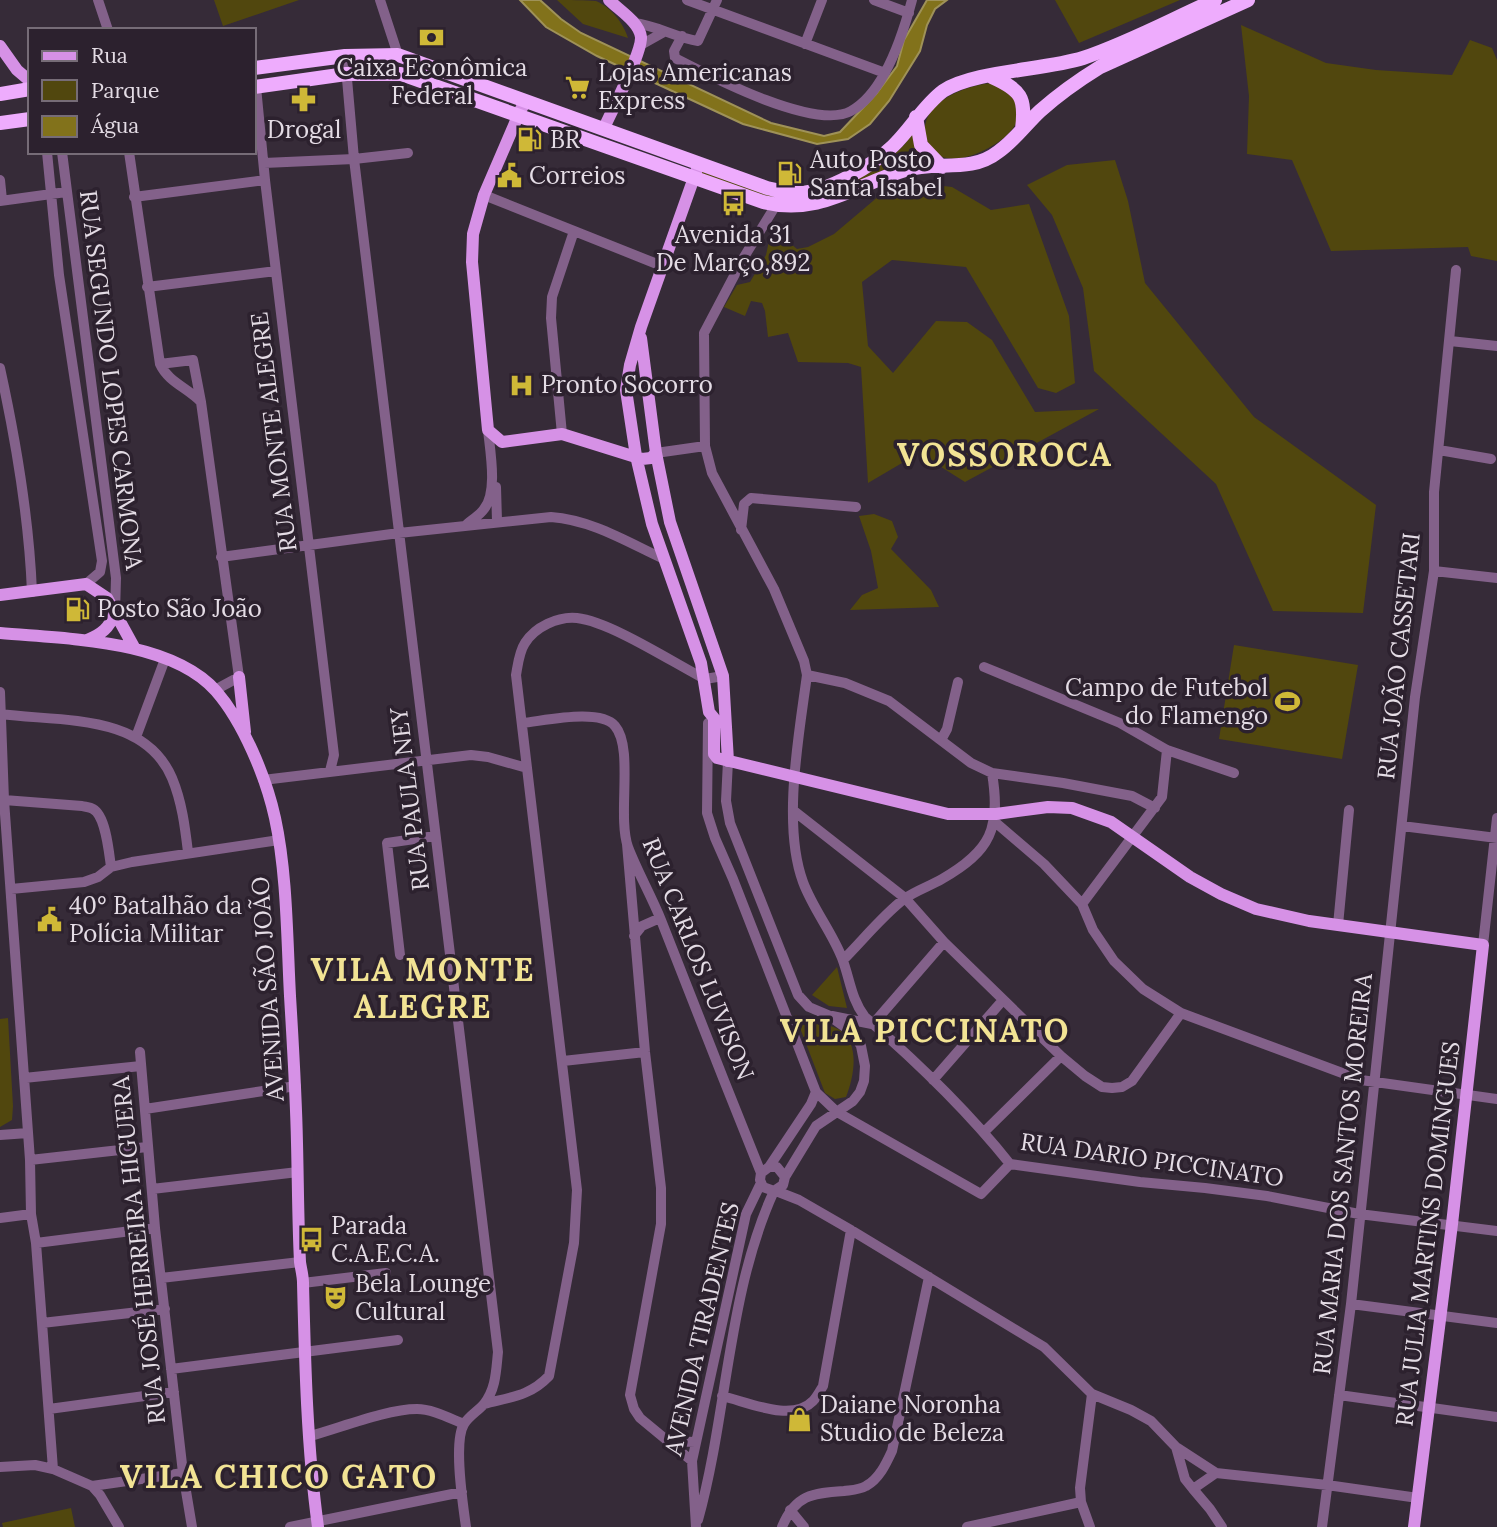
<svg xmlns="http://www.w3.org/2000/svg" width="1497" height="1527" font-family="Lora,serif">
  <rect width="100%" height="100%" fill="#362b38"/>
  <path fill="#51470e" d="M214,0h85l-76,26z
    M557,0c11,0 29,0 39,1 15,6 28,23 32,37l-45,-14z
    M1055,0h125l-101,43z
    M1241,25l85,38 50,7 76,5 18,-35 22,8 5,12v201l-26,-5 -3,-9 -137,4 -39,-91 -45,-6 2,-58z
    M991,83h8l18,17 2,19c-4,6 -8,13 -13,17 -15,13 -46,29 -66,20 -8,-4 -13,-13 -15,-21 -4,-34 41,-49 66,-52z
    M914,130l2,16 9,14 -42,10 -45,24 -49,10 -89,-29 2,-7 73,27 96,-25 22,-14 12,-12z
    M1115,160l13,41 17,82 109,134 122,88 -13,108 -90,-2 -57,-127 -122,-113 -11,-83 -31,-73 -25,-30 40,-20z
    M918,183l34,4 39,23 38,-6 40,112 6,67 -19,10 -18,-5 -72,-121 -74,-7 -30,22 6,64 25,27 43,-52 31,1 25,18 43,72 64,-3 -134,73 -46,-29 -51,30 -7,-116 -13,-4 -50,-1 -10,-29 -20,4 -3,-26 -3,-8 -11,-2 -6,15 -21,-9 13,-22 13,-3 16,-27 4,-19 15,3 12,10 11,-2 26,-13 52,-44z
    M874,514l18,7 6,16 -7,12 40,41 8,17 -89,3 12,-15 16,-7 -7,-37 -12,-35z
    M1234,645l124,20 -16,94 -123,-20z
    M837,967l10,41 -18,-2 -17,-11z
    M795,1015c11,4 35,10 43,14 23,13 16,48 8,68l-11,2 -10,-6z
    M8,1018l5,88 -1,14 -12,7v-108z
    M71,1508l4,19h-72l-1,-4z"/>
  <path fill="#82721b" stroke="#9f9258" stroke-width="2" d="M520,0h20l21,19 20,14 190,90 53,13 16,-4 36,-38 21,-28 7,-26 23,-40h20l-12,9 -8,16 -7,26 -31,50 -19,23 -22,15 -31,5 -74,-20 -146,-68 -51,-29z"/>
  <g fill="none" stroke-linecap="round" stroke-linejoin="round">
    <path stroke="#83618a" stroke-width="10" d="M98,0l10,30
      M380,0l18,55
      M687,0l198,73
      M874,0l35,13
      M634,23c22,2 42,15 64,18l19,-41
      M682,36l-8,15 1,7c35,18 140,73 176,53 33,-18 52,-77 61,-111
      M805,44l17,-44
      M639,46l25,-14
      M345,56l9,103 144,1193c-2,19 -2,37 -14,52 -6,7 -15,12 -20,20 -11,18 -1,81 2,103
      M256,87l9,93 69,575 -4,16
      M47,152l12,123 43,286 -2,11 -14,12
      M62,152l54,426 -1,34
      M129,152l31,212c8,18 28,24 41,38l38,275 -24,13
      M264,163l90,-4 54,-6
      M0,180l2,20
      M484,195l178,71
      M134,197l131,-17
      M0,201l66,-9
      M776,205l-32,52 -40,76 1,113 7,27 62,116 30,72 3,14 38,8 44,18 82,62 21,10 71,10 69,13 23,12
      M147,287l129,-16
      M1450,341l47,5
      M160,364l33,-4 8,42
      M0,368c16,73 29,149 32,224
      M562,434l-11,-116 1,-21 22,-66
      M1439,450l52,9
      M656,453l49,-7
      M496,487l1,34
      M467,524c6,-5 13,-9 17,-15 14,-17 6,-58 4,-79
      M741,530l3,-26 7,-6 105,9
      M221,557l178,-24 152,-16c41,3 76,25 113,42
      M1434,571l63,7
      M984,667l136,56 47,27 67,23
      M807,675c-8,60 -25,150 -4,207 10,27 29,50 39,76 8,21 9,41 23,59 52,45 102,93 145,147l130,18 65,6 62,8 92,18 138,17
      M0,692l4,108 26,360 1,54 5,29 17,226
      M0,714c58,8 144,-2 172,64 10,24 13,49 16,74
      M522,723c22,-2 78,-15 93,3 19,22 2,90 13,121 9,24 23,48 33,73 33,84 66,169 100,253
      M708,723l-1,90 8,25 18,41 83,213 21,20 144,82 29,-30
      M136,737l29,-78
      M941,740l6,-11 11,-47
      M728,761l-2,40 4,22 68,172 11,12 19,8 25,18 8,13 4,20 -1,15 -4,11 -7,9 -37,25 -31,51
      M263,780l208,-25 17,2 39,11
      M4,800l78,6c4,1 8,1 11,3 13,7 16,44 18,58
      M794,811l111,87 39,44 117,114 24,20 17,11 10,1 10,-1 10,-6 49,-68
      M995,822l49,42 38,40 11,26 21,31 29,28 38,24 180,67 136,19
      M1402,826l95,12
      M627,844l18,208 16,136v36l-31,171 4,14 6,9 52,43
      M11,889l73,-7 14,-5 13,-10 21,-5 147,-22
      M1082,904l80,-107 5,-47
      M1338,925l11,-115
      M634,936l8,-10 18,-8
      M1483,945l14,-127
      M400,955l-13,-112 48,-7
      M843,960c19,-19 40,-45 61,-61 11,-8 26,-13 38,-20 49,-28 59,-51 50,-106
      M832,1016l40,8
      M873,1024l71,-82
      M140,1052l15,176 28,245 9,54
      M563,1061l82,-9
      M24,1078l117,-12
      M933,1080l70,-80
      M145,1109l151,-23
      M984,1132l77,-76
      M0,1135l28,-2
      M30,1160l117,-13
      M769,1167h8l8,10 -2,8 -9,6 -11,-4 -3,-7 1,-7 8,-6 42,-63 5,-12
      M152,1189l146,-17
      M776,1191l23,9 52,30 193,117 48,47 39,16 20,11 25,26 40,26 111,12 91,13
      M0,1218l31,-4
      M36,1243l119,-15
      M161,1278l139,-16
      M303,1283l83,-10
      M1351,1304l146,19
      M42,1323l123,-14
      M171,1369l227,-29
      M1339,1395l158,22
      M722,1396c26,6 70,27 91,5 4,-4 7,-10 10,-15l28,-156
      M484,1404c27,-7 46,-8 65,-28l25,-133 3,-53 -61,-515c2,-11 3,-23 9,-32 10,-16 33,-27 52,-25 34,4 95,44 128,61l18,-3
      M49,1409l125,-17
      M310,1436c30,-8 77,-27 107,-27 15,0 32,9 47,15
      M669,1441l26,1
      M1176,1447l9,32 8,10 23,-16
      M0,1467l35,-2 18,4 39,17 91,-13
      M92,1486l8,9 19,32
      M1193,1489l17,20 12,18
      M1081,1502l-1,-14 12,-94
      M790,1510l14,17
      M698,1520c30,-108 29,-226 76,-329
      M290,1527l172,-35
      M696,1527l-4,-66 54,-247 15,-31
      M782,1527c13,-32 30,-34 62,-36 7,-1 15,-1 22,-5 13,-7 20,-22 26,-35l37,-174
      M967,1527l114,-25 9,25
      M1322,1527l29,-223 64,-607 19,-126v-79l22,-222"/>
    <path stroke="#d691e6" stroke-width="12" d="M0,46l17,24 13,11
      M526,102l-5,7 -37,86 -11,39 -1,28 16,168 14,12 60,-8 80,25 9,-1 5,-5
      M604,128c8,-18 38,-75 37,-91 -2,-15 -22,-27 -32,-37
      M697,169l-56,158 -11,38 -4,25 10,66 16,68 49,139 8,49 5,6v36l3,4 231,56h48l52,-7 24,1 39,14 79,55 31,17 35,15 53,12 174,24 -31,279 -38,303
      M641,338l15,115 14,69 53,154 5,85
      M0,595l86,-11 21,14 28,51
      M0,633c64,6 170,6 216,58 27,31 50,86 59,127 12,55 12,121 15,178 3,49 6,98 7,147 1,39 1,79 3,119 1,7 3,14 3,21 2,81 4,164 15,244
      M87,640c15,-6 22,-12 28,-27
      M239,677l6,55"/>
    <path stroke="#eeacfd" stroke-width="14" d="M254,68l91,-12 53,-1 369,133c10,2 21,6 32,5 29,-1 73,-27 94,-47 18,-17 30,-40 50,-55 30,-20 102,-21 140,-33 45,-15 89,-39 132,-58
      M992,77c29,13 34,20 30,52
      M254,87l92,-13h55l362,128c56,14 92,-17 142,-32 31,-10 65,4 93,-18 16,-11 28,-28 42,-41 19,-17 39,-31 60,-44l148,-67
      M0,94l30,-5
      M916,117l5,28 21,22
      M0,123l30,-4"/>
  </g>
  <defs>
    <symbol id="bank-bare" viewBox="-9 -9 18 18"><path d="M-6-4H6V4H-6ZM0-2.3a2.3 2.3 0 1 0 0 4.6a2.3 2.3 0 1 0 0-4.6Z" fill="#cfb837" stroke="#2c212e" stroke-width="2.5" paint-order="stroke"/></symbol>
    <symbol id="supermarket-bare" viewBox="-9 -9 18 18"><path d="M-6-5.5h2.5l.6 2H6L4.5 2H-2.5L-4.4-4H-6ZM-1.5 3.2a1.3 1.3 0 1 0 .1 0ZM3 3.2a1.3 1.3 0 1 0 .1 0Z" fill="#cfb837" stroke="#2c212e" stroke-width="2.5" paint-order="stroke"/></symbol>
    <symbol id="pharmacy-bare" viewBox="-9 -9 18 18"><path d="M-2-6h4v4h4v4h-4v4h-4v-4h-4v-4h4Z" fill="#cfb837" stroke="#2c212e" stroke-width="2.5" paint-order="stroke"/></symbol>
    <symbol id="fuel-bare" viewBox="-9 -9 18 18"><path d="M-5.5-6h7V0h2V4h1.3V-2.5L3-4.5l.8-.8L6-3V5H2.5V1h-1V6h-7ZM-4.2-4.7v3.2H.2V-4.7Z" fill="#cfb837" stroke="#2c212e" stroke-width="2.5" paint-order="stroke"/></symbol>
    <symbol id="civic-bare" viewBox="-9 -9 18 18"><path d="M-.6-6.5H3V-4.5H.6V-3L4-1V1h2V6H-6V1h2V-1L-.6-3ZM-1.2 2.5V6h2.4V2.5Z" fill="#cfb837" stroke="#2c212e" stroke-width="2.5" paint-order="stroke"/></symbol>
    <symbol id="bus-bare" viewBox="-9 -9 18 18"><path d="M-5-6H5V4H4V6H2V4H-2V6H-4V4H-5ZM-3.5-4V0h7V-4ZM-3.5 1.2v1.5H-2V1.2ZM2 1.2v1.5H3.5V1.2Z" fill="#cfb837" stroke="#2c212e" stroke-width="2.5" paint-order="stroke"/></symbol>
    <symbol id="hospital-bare" viewBox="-9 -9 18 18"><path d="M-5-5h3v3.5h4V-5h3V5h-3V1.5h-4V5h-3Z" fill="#cfb837" stroke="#2c212e" stroke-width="2.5" paint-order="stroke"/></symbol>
    <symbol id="stadium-bare" viewBox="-9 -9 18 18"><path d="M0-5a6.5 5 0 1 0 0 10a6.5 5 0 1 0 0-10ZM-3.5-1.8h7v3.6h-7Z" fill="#cfb837" stroke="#2c212e" stroke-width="2.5" paint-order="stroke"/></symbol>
    <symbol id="theatre-bare" viewBox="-9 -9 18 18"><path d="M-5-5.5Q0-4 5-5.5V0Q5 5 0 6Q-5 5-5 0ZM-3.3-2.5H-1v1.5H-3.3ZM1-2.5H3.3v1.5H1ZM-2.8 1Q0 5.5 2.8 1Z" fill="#cfb837" stroke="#2c212e" stroke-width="2.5" paint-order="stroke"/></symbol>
    <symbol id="shop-bare" viewBox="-9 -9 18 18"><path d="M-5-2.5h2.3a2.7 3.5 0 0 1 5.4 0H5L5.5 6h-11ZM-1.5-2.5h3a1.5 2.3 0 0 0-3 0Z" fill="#cfb837" stroke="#2c212e" stroke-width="2.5" paint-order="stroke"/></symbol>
  </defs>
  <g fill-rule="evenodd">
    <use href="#bank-bare" x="414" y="20" width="35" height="35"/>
    <use href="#supermarket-bare" x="560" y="70" width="35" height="35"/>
    <use href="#pharmacy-bare" x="286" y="82" width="35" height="35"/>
    <use href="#fuel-bare" x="512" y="122" width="35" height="35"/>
    <use href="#fuel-bare" x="772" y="156" width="35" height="35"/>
    <use href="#civic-bare" x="492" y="158" width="35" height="35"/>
    <use href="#bus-bare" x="716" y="186" width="35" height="35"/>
    <use href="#hospital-bare" x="504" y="368" width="35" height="35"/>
    <use href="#fuel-bare" x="60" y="592" width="35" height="35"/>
    <use href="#stadium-bare" x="1270" y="684" width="35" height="35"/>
    <use href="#civic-bare" x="32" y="902" width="35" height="35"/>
    <use href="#bus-bare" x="294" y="1222" width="35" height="35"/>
    <use href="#theatre-bare" x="318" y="1280" width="35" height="35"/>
    <use href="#shop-bare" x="782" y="1402" width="35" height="35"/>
  </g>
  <g text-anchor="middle" stroke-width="7" stroke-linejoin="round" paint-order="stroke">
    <g font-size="24" fill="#e4dce5" stroke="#2c212e" text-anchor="start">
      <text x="432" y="76" text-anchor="middle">Caixa Econômica<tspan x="432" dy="28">Federal</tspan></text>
      <text x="598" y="81">Lojas Americanas<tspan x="598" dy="28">Express</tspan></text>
      <text x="304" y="138" text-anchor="middle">Drogal</text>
      <text x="550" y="148">BR</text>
      <text x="810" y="168">Auto Posto<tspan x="810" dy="28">Santa Isabel</tspan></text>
      <text x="529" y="184">Correios</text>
      <text x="733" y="243" text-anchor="middle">Avenida 31<tspan x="733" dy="28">De Março,892</tspan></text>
      <text x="541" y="393">Pronto Socorro</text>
      <text x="97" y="617">Posto São João</text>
      <text x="1268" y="696" text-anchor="end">Campo de Futebol<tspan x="1268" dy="28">do Flamengo</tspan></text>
      <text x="69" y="914">40° Batalhão da<tspan x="69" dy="28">Polícia Militar</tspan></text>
      <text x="331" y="1234">Parada<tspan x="331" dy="28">C.A.E.C.A.</tspan></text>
      <text x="355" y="1292">Bela Lounge<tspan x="355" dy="28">Cultural</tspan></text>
      <text x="820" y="1413">Daiane Noronha<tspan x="820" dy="28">Studio de Beleza</tspan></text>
    </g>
    <g font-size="24" fill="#e4dce5" stroke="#2c212e">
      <text transform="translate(111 380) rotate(83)" y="8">RUA SEGUNDO LOPES CARMONA</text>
      <text transform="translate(274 432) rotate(-97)" y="8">RUA MONTE ALEGRE</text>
      <text transform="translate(1399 656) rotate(-84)" y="8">RUA JOÃO CASSETARI</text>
      <text transform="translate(410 799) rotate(-97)" y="8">RUA PAULA NEY</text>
      <text transform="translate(698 959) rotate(68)" y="8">RUA CARLOS LUVISON</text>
      <text transform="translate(268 989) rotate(-94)" y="8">AVENIDA SÃO JOÃO</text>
      <text transform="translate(1152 1160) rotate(8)" y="8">RUA DARIO PICCINATO</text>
      <text transform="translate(1343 1174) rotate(-84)" y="8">RUA MARIA DOS SANTOS MOREIRA</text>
      <text transform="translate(1428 1234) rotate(-83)" y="8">RUA JULIA MARTINS DOMINGUES</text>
      <text transform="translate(139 1250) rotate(-96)" y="8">RUA JOSÉ HERREIRA HIGUERA</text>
      <text transform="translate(702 1329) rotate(-77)" y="8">AVENIDA TIRADENTES</text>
    </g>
    <g font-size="32" font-weight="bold" letter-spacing="2" fill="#f2e394" stroke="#2c212e">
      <text x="1005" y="466">VOSSOROCA</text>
      <text x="423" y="981">VILA MONTE<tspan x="423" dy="37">ALEGRE</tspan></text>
      <text x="925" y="1042">VILA PICCINATO</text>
      <text x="279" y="1488">VILA CHICO GATO</text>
    </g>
  </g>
  <rect x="28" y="28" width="228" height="126" fill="#2c212e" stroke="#766c77" stroke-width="2"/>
  <rect x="42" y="51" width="35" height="10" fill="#d691e6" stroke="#766c77" stroke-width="2"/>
  <text x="91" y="63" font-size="21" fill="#e4dce5">Rua</text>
  <rect x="42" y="80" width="35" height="21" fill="#51470e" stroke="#766c77" stroke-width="2"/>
  <text x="91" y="98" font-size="21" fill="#e4dce5">Parque</text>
  <rect x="42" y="116" width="35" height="21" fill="#82721b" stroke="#766c77" stroke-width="2"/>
  <text x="91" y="133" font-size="21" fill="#e4dce5">Água</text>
</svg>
